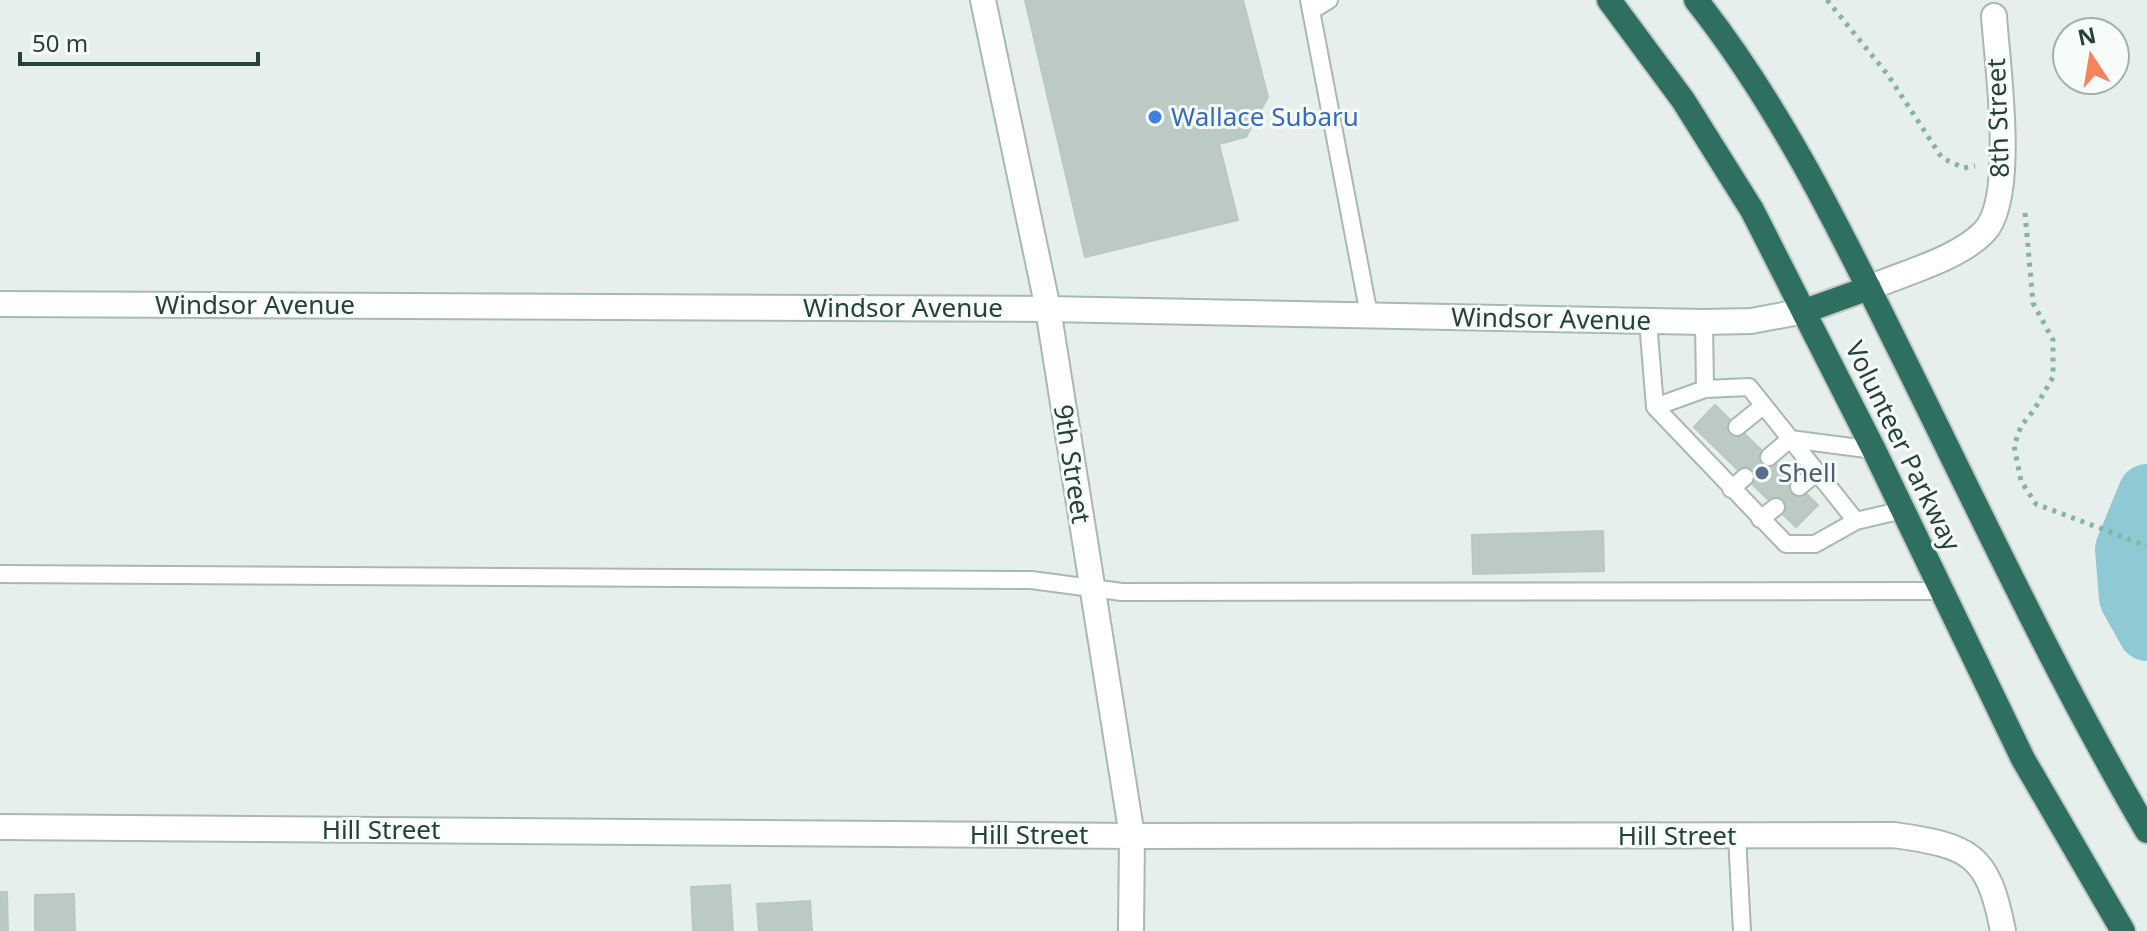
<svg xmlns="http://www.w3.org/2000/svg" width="2147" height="931" font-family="'Noto Sans',sans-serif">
  <rect width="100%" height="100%" fill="#e6efeb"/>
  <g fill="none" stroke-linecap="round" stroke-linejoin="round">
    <path stroke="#8ec9d4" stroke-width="58" d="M2147,493l-23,56 4,49 19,34"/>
  </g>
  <path fill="#bbcac4" stroke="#b8c9c2" stroke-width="2" d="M1025,0h218l25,97 -22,40 -27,7 19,76 -153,37z
    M1715,405l103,100 -22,22 -102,-100z
    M1603,531l1,40 -131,3 -1,-39z
    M730,885l3,46h-40l-2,-44z
    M0,892h7l1,39h-8z
    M74,894l1,37h-40v-36z
    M810,901l2,30h-53l-2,-27z"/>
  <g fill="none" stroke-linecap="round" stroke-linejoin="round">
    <defs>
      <path id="lane" d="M1309,0l60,315
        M1311,11l18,-11
        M1648,321l7,86 131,137h29l41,-23 47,-11
        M1704,322l1,67
        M1655,407l50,-18 44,-2 107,134
        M1737,427l26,-21
        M1769,457l21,-18 84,11
        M1799,487l18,-15
        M1731,489l14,-12
        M1760,519l16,-12
        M0,574l1031,6 91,12 821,-1
        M1737,836l5,95"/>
      <path id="street" d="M983,0l65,309 84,527 -1,95
        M1869,288c35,-15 89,-29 115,-56 33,-33 13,-169 10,-216
        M0,827l1132,9 762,-1c76,11 94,18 109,96"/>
      <path id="secondary" d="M0,304l1048,5 656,13 47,-1 54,-10"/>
      <path id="highway" d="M1609,0l74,100 69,110 122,240 149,309 100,172
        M1696,0c84,106 144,230 204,351 80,161 156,325 247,480
        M1805,311l64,-23"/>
    </defs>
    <use href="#lane" stroke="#a8b8b2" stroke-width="20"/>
    <use href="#street" stroke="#a8b8b2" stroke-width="28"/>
    <use href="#secondary" stroke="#a4bbb3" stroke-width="28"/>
    <use href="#highway" stroke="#c2cac8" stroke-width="28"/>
    <path stroke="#86b3a5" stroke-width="5" stroke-dasharray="4 6" stroke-linecap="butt" d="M1827,0l61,75 54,83 22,10 11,-2
      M2025,213l8,90 20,37v37l-19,33 -13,16 -7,20 7,35 15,23 111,42"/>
    <use href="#lane" stroke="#fff" stroke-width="16"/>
    <use href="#street" stroke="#fff" stroke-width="24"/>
    <use href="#secondary" stroke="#fff" stroke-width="24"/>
    <use href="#highway" stroke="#2f6f62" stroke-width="24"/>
  </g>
  <circle fill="#3f7fe0" stroke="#f7fbf9" stroke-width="3" cx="1155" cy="117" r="8"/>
  <circle fill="#5c6f8a" stroke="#f7fbf9" stroke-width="3" cx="1762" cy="473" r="8"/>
  <g text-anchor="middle" stroke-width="6" stroke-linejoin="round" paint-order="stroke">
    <g font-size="26" fill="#366cbe" stroke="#f7fbf9" text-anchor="start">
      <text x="1171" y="126">Wallace Subaru</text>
    </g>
    <g font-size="26" fill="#24423a" stroke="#f7fbf9">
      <text transform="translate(1998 118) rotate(-92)" y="9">8th Street</text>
      <text x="255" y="314">Windsor Avenue</text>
      <text x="903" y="317">Windsor Avenue</text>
      <text transform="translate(1551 319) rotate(1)" y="9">Windsor Avenue</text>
      <text transform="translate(1903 446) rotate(64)" y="9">Volunteer Parkway</text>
      <text transform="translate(1072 464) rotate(81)" y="9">9th Street</text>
      <text x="381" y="839">Hill Street</text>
      <text x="1029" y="844">Hill Street</text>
      <text x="1677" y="845">Hill Street</text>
    </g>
    <g font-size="26" fill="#4e5e75" stroke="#f7fbf9" text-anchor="start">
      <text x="1778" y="482">Shell</text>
    </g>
  </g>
  <g transform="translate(2091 56) rotate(348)"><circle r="38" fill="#f7fbf9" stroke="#a3b1ad" stroke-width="2"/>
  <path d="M0-6L14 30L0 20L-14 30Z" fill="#f4845f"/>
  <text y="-12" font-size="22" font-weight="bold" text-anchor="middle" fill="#24423a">N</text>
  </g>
  <path d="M20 52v12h238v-12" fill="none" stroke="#24423a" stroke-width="4"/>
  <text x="32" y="52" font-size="24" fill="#24423a" stroke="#f7fbf9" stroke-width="6" paint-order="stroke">50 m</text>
</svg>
